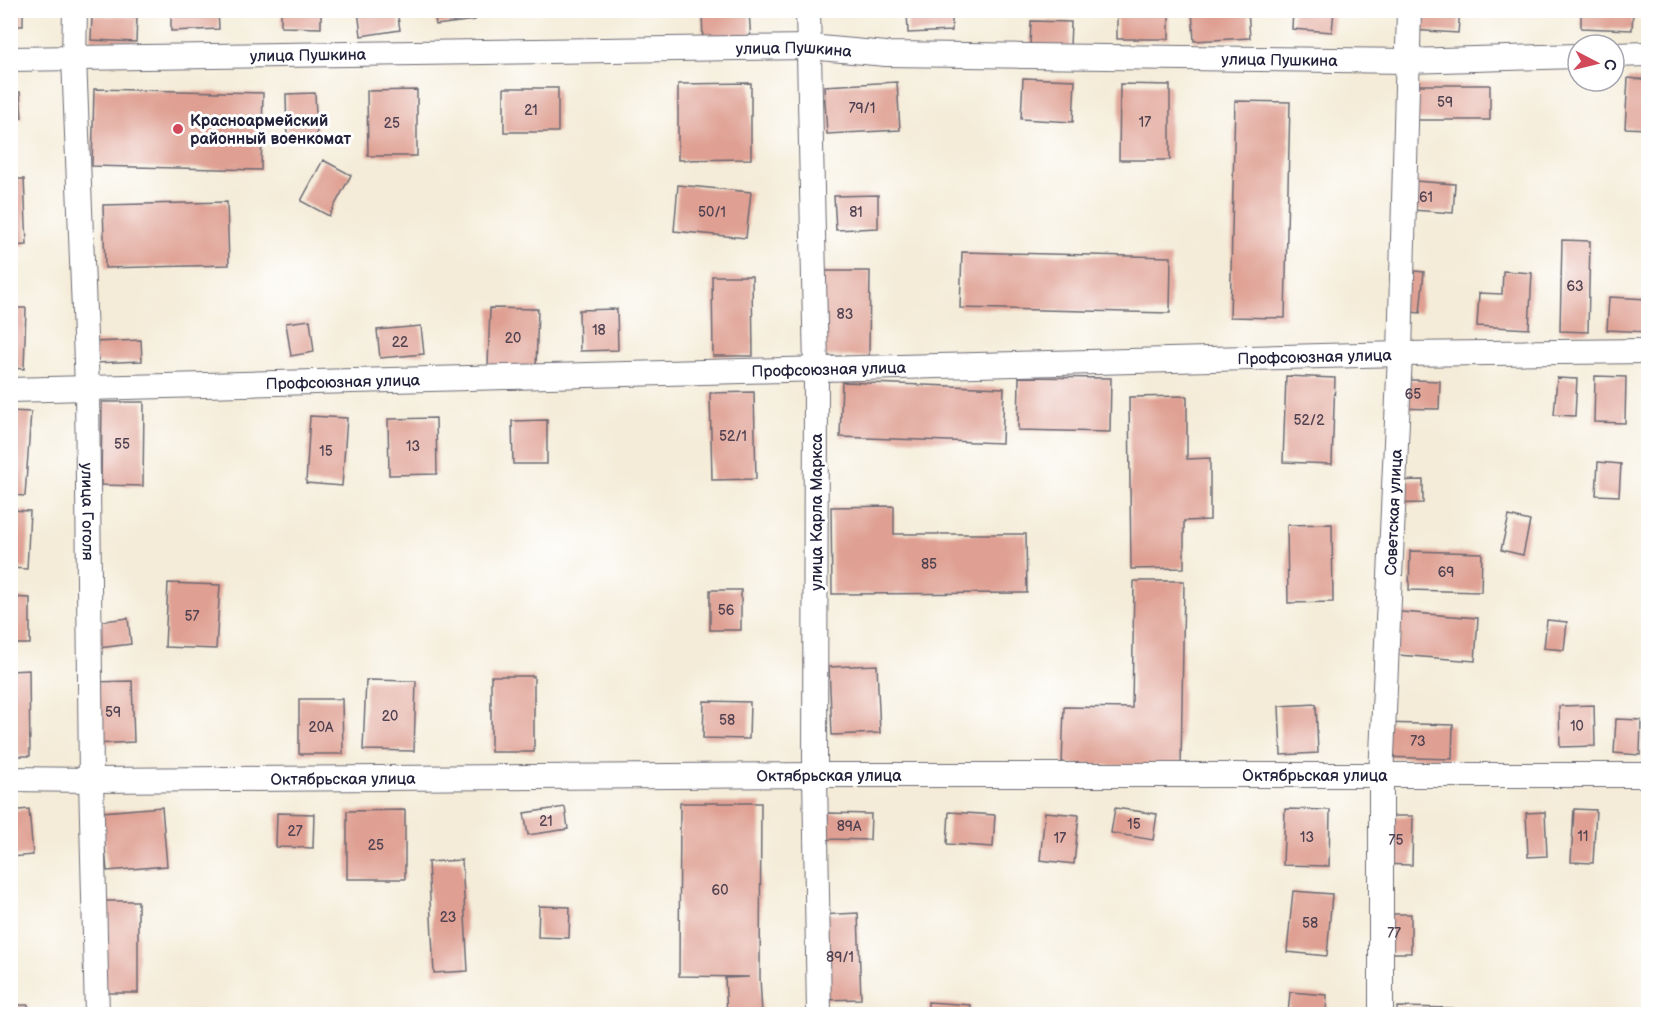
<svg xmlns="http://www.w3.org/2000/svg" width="1659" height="1025" font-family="'Balsamiq Sans',sans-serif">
  <rect width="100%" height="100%" fill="#fff"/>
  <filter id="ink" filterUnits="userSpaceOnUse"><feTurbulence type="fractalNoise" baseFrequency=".0167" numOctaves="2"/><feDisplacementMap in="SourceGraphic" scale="12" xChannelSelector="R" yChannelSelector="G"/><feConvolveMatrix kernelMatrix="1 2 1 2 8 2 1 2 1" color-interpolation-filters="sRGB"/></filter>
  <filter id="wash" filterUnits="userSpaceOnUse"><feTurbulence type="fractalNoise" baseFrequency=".008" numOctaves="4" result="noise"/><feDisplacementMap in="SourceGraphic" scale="24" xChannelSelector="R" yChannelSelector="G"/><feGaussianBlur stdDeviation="1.35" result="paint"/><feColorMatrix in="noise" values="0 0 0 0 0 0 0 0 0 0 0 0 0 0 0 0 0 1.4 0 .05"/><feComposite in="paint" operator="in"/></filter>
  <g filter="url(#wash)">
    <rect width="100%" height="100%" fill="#f4ecd8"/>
    <g id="blocks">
      <path fill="#dfa093" d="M10,10h13v16h-13z
        M171,10h47l1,19 -48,2z
        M281,10h40v18l-40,-1z
        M358,10h39l3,20 -39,6z
        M434,10h40l1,10 -39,5z
        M702,10h47l2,33 -48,2z
        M819,10h35v5l-36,-1z
        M907,10h45v21l-44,2z
        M1117,10h52v29h-52z
        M1192,10h56l2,28 -56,3z
        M1293,10h41l-2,22 -40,-3z
        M1412,10h48l-2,23 -48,-3z
        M1581,10h52l-1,20 -51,-2z
        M92,15l45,2 -1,25 -45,-2z
        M1031,21l40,1 -1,25 -40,-1z
        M1023,78l52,2 -2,42 -52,-3z
        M1628,78l20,2v49l-23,-1z
        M897,82l3,48 -73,4 -3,-48z
        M751,83v76l-73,1v-76z
        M1120,84l50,1v75h-51z
        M1401,85h89v35h-89z
        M504,88h54v44h-54z
        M94,89l169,4 -2,77 -169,-4z
        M417,90v66h-49l-1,-65z
        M10,92h10l2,26 -12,1z
        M315,93l2,45h-30l-1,-44z
        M1235,101l55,1 -5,216 -55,-1z
        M323,160l28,15 -22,41 -28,-15z
        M10,179h14l3,66 -17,1z
        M1400,180l55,4 -2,29 -55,-4z
        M678,185l73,7 -5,46 -72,-7z
        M878,195v33l-42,2 -2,-34z
        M227,202l2,63 -124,3 -2,-63z
        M1562,240l28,1 -2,91 -28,-1z
        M962,252l209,5 -1,56 -210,-5z
        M1396,269l28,3 -4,41 -27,-3z
        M820,271h50l-1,86 -49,-1z
        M1503,271l29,2 -3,56 -52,-3 2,-33 23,1z
        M712,276h40l1,80h-40z
        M1609,297l39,2v33l-41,-2z
        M10,308h16l-2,61 -14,-1z
        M490,308l48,1 -2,59 -48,-1z
        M617,309l1,41 -38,1 -1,-41z
        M310,320l4,32 -23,4 -5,-33z
        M421,326l3,28 -44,4 -3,-28z
        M141,340l1,21 -48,2v-21z
        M1286,376l49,2 -3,86 -49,-2z
        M1595,376l31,1 -1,46 -31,-1z
        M1019,377l92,1 -1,54 -92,-2z
        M1557,378l20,1 -2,37 -21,-1z
        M1388,379l52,2 -1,28 -52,-1z
        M842,382l162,6 -2,55 -162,-6z
        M754,392l2,87 -44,1 -2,-87z
        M1187,396v63l23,-1v62l-26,1v47l-53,1 -2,-172z
        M102,402h42l-1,84 -42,-1z
        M10,411l21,1 -6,84 -15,-1z
        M310,416l37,2 -5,68 -36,-3z
        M436,418l1,56 -48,1 -1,-56z
        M547,420v44h-34l-1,-43z
        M1598,462l23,2 -2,32 -23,-1z
        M1423,480v23l-36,1v-23z
        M894,506v28h132l1,59 -195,1 -1,-87z
        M10,510l20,1 -3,58 -17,-1z
        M1509,516l21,5 -7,34 -22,-5z
        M1332,524l1,78 -45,1 -1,-78z
        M1410,551l72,2 -1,39 -72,-2z
        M1134,581h50l-3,186 -119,-2 2,-58 68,1z
        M168,583l52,2 -4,64 -51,-2z
        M710,590h31v40h-31z
        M10,597l20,1v46h-20z
        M1388,611l90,7 -3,43 -90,-7z
        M128,618l3,26 -32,4 -3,-26z
        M1547,620l20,2 -3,28 -20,-2z
        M877,665l3,68 -48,2 -3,-68z
        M29,670l1,86h-20v-85z
        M491,676h43v76h-43z
        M366,680l50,1 -2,70 -51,-1z
        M132,681l2,61 -40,2 -2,-62z
        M299,699h43l1,55h-44z
        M704,701l46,1 -1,37 -46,-1z
        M1316,704l2,49 -37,2 -2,-49z
        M1594,705l1,41 -35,1 -1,-41z
        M1616,719l25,1 -1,35 -26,-2z
        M1383,723l70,2 -1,34 -70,-2z
        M680,803h81l-1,174 2,37h-35l-2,-36 24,-1 -70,-1z
        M162,807l5,59 -60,5 -5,-59z
        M565,807l3,22 -40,6 -4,-22z
        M1115,808l42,6 -4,26 -42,-7z
        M29,809l4,46 -23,2v-46z
        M1285,809l45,1 -1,56 -46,-1z
        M1574,809l22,1 -3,53 -22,-1z
        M405,810v69h-58v-68z
        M949,812l46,3 -2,32 -46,-3z
        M1045,812l34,3 -5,49 -34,-4z
        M1545,812l2,44 -19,1 -2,-44z
        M277,813l37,1 -1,34 -37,-1z
        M828,813l43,1 -1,26 -43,-1z
        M1380,816h33l-1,49 -33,-1z
        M462,860l6,111 -34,2 -6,-111z
        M1293,891l39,3 -5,62 -40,-4z
        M104,901h34v92h-34z
        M539,906l31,1 -1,31 -31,-1z
        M858,913l3,86 -38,1 -4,-85z
        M1377,914h34v39h-35z
        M1290,992l37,3 -1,19h-38z
        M928,1002l43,3 -1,9h-42z
        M10,1005h18v9h-18z
        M1397,1007l56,1v6h-56z"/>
    </g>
  </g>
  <g filter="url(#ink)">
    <use href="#blocks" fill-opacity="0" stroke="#6c6972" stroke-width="1.5"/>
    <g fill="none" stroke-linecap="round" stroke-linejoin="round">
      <defs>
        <g id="minor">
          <path id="s1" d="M75,10l-1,48 13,329 4,393 6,234"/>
          <path d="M808,10l8,358 -1,407 4,239"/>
          <path d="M1614,55l34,-1"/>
          <path id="s2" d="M10,59l799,-12 77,7 521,7 171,-5"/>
          <path id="s3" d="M10,390l1390,-36 248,-3"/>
          <path id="s4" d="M10,779l81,1 724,-5h833"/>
          <path id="s5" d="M1381,1014v-237l19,-423 9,-344"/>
        </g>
      </defs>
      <use href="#minor" stroke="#6c6972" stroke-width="26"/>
      <use href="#minor" stroke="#fff" stroke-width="24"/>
    </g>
  </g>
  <circle fill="#d1495b" stroke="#fff" stroke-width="2" cx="178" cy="129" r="6"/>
  <g text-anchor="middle" stroke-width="6" stroke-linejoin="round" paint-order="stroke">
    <g font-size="14" fill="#514251">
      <text x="1445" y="107">59</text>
      <text x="862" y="113">79/1</text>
      <text x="531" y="115">21</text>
      <text x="1145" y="127">17</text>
      <text x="392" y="128">25</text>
      <text x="1426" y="202">61</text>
      <text x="712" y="217">50/1</text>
      <text x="856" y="217">81</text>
      <text x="1575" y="291">63</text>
      <text x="845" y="319">83</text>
      <text x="599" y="335">18</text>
      <text x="513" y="343">20</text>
      <text x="400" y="347">22</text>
      <text x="1413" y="399">65</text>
      <text x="1309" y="425">52/2</text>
      <text x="733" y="441">52/1</text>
      <text x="122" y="449">55</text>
      <text x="413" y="451">13</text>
      <text x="326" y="456">15</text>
      <text x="929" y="569">85</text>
      <text x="1446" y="577">69</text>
      <text x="726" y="615">56</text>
      <text x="192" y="621">57</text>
      <text x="113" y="717">59</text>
      <text x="390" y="721">20</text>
      <text x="727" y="725">58</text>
      <text x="1577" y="731">10</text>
      <text x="321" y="732">20А</text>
      <text x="1418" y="746">73</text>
      <text x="546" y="826">21</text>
      <text x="1134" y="829">15</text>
      <text x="849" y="831">89А</text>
      <text x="295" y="836">27</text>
      <text x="1583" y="841">11</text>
      <text x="1307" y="842">13</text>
      <text x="1060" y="843">17</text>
      <text x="1396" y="845">75</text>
      <text x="376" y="850">25</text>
      <text x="720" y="895">60</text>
      <text x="448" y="922">23</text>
      <text x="1310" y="928">58</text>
      <text x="1394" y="938">77</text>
      <text x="840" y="962">89/1</text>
    </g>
    <g font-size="16" fill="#22223b" stroke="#fff">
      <text dy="6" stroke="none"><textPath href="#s2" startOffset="784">улица Пушкина</textPath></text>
      <text dy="6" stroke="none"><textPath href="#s2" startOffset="298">улица Пушкина</textPath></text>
      <text dy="6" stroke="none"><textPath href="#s2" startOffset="1270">улица Пушкина</textPath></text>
      <text dy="6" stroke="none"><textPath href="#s3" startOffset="1305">Профсоюзная улица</textPath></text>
      <text dy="6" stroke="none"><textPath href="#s3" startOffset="819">Профсоюзная улица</textPath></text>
      <text dy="6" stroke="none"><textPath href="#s3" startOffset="333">Профсоюзная улица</textPath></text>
      <text dy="6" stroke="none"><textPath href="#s1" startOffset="502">улица Гоголя</textPath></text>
      <text transform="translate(816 512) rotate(-90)" y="6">улица Карла Маркса</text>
      <text dy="6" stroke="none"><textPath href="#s5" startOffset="502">Советская улица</textPath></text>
      <text dy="6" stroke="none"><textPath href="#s4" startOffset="819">Октябрьская улица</textPath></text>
      <text dy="6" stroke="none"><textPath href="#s4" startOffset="1305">Октябрьская улица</textPath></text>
      <text dy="6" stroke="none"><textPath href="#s4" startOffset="333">Октябрьская улица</textPath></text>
    </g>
    <g font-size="16" font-weight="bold" fill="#22223b" stroke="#fff" text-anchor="start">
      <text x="190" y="126">Красноармейский<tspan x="190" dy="18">районный военкомат</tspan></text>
    </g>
  </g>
  <rect width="1659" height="1025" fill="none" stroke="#fff" stroke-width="36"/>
  <g transform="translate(1596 63) rotate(97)"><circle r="28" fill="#ffffff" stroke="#a7a7b1" stroke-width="1.5"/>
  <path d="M0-4.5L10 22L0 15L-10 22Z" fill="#d1495b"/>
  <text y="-9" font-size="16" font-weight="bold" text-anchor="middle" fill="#22223b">С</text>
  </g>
</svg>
